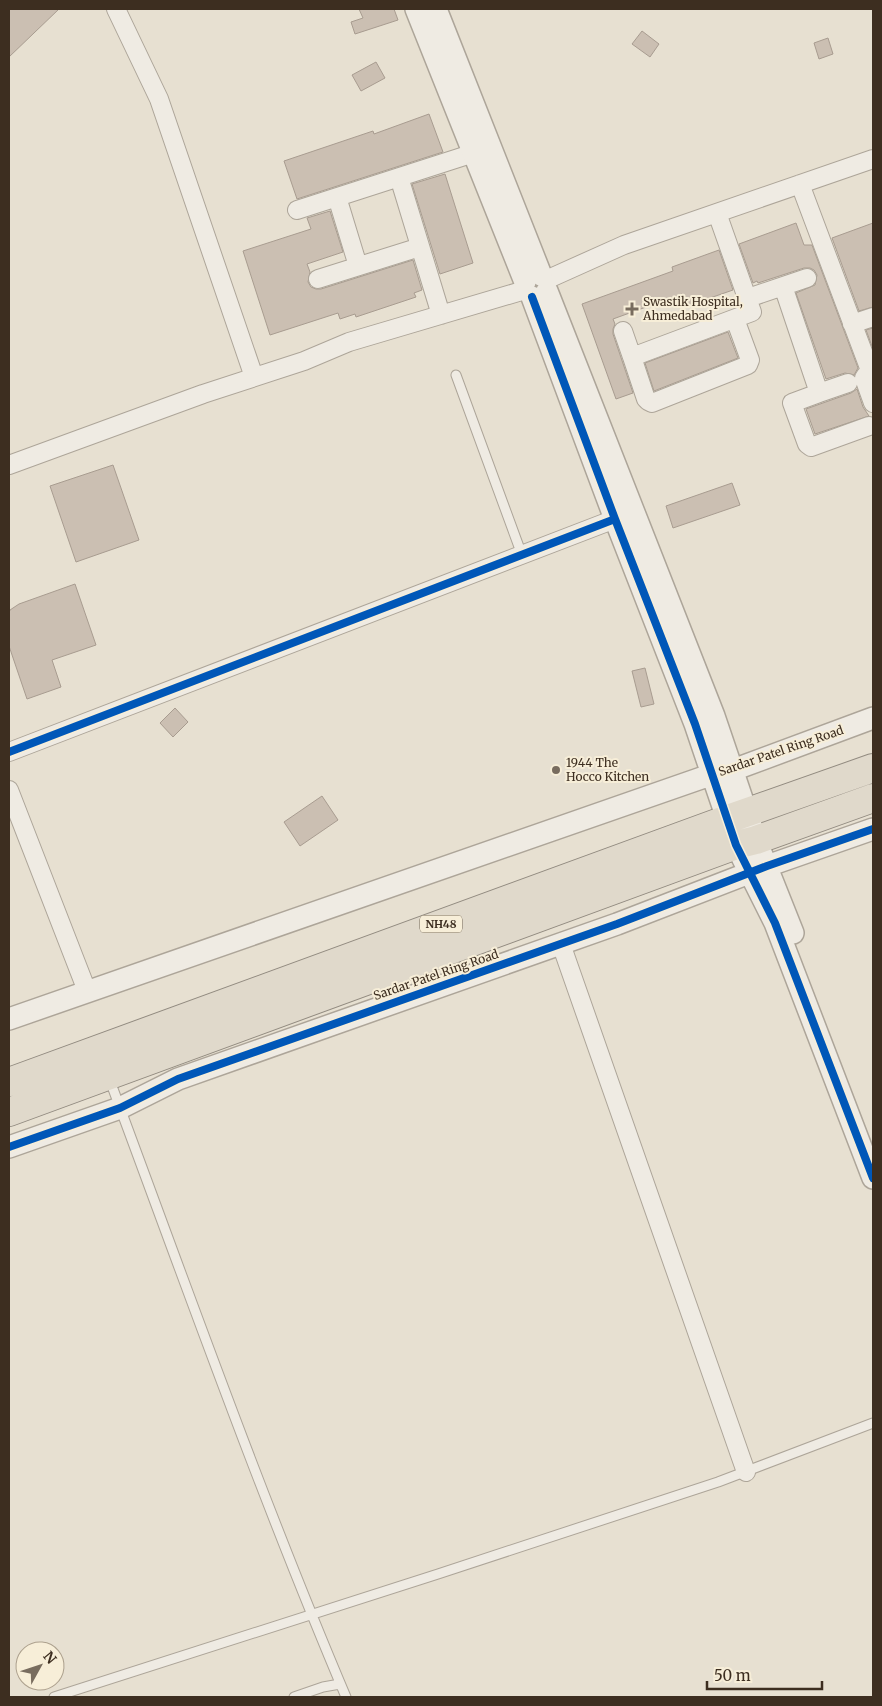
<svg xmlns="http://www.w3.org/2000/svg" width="882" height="1706" font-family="Merriweather,serif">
  <rect width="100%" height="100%" fill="#e7e0d1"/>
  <path fill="#cbbfb2" stroke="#a89c90" d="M9,9h50l-50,48z
    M359,9h35l4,11 -43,14 -4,-12 12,-4z
    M642,31l17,13 -9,13 -18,-13z
    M828,38l5,16 -14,5 -5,-16z
    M376,62l9,16 -24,13 -9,-16z
    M429,114l14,38 -146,47 -13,-38 89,-30 1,3z
    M445,174l28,89 -33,11 -28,-90z
    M330,211l13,41 -36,12 3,8 -2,10 3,5 5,2h5l92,-29 9,30 -8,3 2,4 -60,20 -1,-3 -15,5 -2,-6 -68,22 -27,-84 68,-22 -4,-11z
    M796,223l8,22h8l46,123 -4,7 -9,-2 -19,6 -30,-86 19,-8 2,-10 -3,-5 -4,-2h-6l-46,15 -1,-2 -4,2 -14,-39z
    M873,223v84l-14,4 -27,-73z
    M719,250l14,40 -46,16 -5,-12 -69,25 2,5 -2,5v5l20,59 -17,6 -34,-95 91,-33 -1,-4z
    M873,328v21l-7,-19z
    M728,332l10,26 -84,33 -9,-28z
    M857,389l6,18 6,9 -54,18 -9,-25 45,-16z
    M113,465l26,75 -63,22 -26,-76z
    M732,483l8,22 -67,23 -7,-22z
    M75,584l21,61 -44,15 9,27 -34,12 -18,-53v-33l1,-3 9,-6z
    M645,668l9,36 -13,3 -9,-36z
    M175,708l13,14 -15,15 -13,-14z
    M322,796l16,24 -38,26 -16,-24z"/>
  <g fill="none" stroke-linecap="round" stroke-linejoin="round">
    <defs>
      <path id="service" d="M456,375l66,180
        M109,1078c77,207 151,416 237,619
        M54,1697l384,-123 280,-92 155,-59
        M294,1697l29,-10 17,-3"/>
      <path id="minor" d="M116,9l43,90 95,278
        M399,177l42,138
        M800,184l71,189 -5,2 -2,3 9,25
        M337,197l21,69
        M297,210l177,-57
        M318,279l102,-32
        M546,280l78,-35 249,-86
        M783,286l36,107 -27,10 15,41 4,3 58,-21
        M748,298l59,-20
        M852,324l21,-7
        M623,331l9,26 120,-45 -35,-99
        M632,357l14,42 2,2 4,2 96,-38 2,-5 -15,-41
        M819,393l29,-10
        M9,465l194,-71 101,-33 45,-19 176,-52
        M9,752l606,-233
        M9,790l78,201
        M561,944l185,528"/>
      <path id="tertiary" d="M416,9l109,273
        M436,9l105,266
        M547,291l167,425 42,124 37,93
        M532,297l83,222 80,205 41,121 39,78 98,255
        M9,1019l704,-245 20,-4 140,-52
        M9,1147l111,-39 58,-29 439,-155 150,-58 106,-37"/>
      <path id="trunk" d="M9,1082l719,-263 145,-51
        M9,1112l727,-267 20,-5 117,-42"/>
    </defs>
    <use href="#service" stroke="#ada599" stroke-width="11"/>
    <use href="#minor" stroke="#ada599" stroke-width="20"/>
    <use href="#tertiary" stroke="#ada599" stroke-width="24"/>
    <use href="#trunk" stroke="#928b80" stroke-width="30"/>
    <use href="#service" stroke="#efebe3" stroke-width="9"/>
    <use href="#minor" stroke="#efebe3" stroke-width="18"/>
    <use href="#tertiary" stroke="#efebe3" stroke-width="21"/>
    <use href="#trunk" stroke="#e0d9cb" stroke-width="28"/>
    <defs>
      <path id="cycleway" d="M532,297l83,222 80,205 41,121 39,78 98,255
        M9,752l606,-233
        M9,1147l111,-39 58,-29 439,-155 150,-58 106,-37"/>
    </defs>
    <use href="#cycleway" stroke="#f7eed8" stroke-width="11"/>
    <use href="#cycleway" stroke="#0057b8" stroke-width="8"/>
  </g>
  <g fill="#786c5e" stroke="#f7eed8" stroke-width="2">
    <path d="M629.5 301.5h5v5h5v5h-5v5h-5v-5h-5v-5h5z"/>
    <circle cx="556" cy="770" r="5"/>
  </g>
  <g text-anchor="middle" stroke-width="4" stroke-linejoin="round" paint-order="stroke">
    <rect fill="#f7eed8" stroke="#756857" stroke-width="1" x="420" y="915.5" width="42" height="17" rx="4"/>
    <g font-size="11" font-weight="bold" fill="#3d2e20">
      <text x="441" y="928">NH48</text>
    </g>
    <g font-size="12" fill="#3d2e20" stroke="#f7eed8" text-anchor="start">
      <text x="643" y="306">Swastik Hospital,<tspan x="643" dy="14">Ahmedabad</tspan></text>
      <text x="566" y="767">1944 The<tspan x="566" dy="14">Hocco Kitchen</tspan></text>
    </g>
    <g font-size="12" fill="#3d2e20" stroke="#f7eed8">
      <text transform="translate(781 751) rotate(-19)" y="4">Sardar Patel Ring Road</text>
      <text transform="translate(436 975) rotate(-19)" y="4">Sardar Patel Ring Road</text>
    </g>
  </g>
  <rect width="882" height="1706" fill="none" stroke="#3d2e20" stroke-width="20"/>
  <g transform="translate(40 1666) rotate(50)"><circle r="24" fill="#f7eed8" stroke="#ada18e"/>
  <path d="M0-4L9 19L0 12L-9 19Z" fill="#786c5e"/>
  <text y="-8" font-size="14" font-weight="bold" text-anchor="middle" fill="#3d2e20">N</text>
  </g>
  <path d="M707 1681v8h115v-8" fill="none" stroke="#3d2e20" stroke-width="2.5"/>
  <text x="714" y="1681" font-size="15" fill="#3d2e20" stroke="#f7eed8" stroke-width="4" paint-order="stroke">50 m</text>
</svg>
